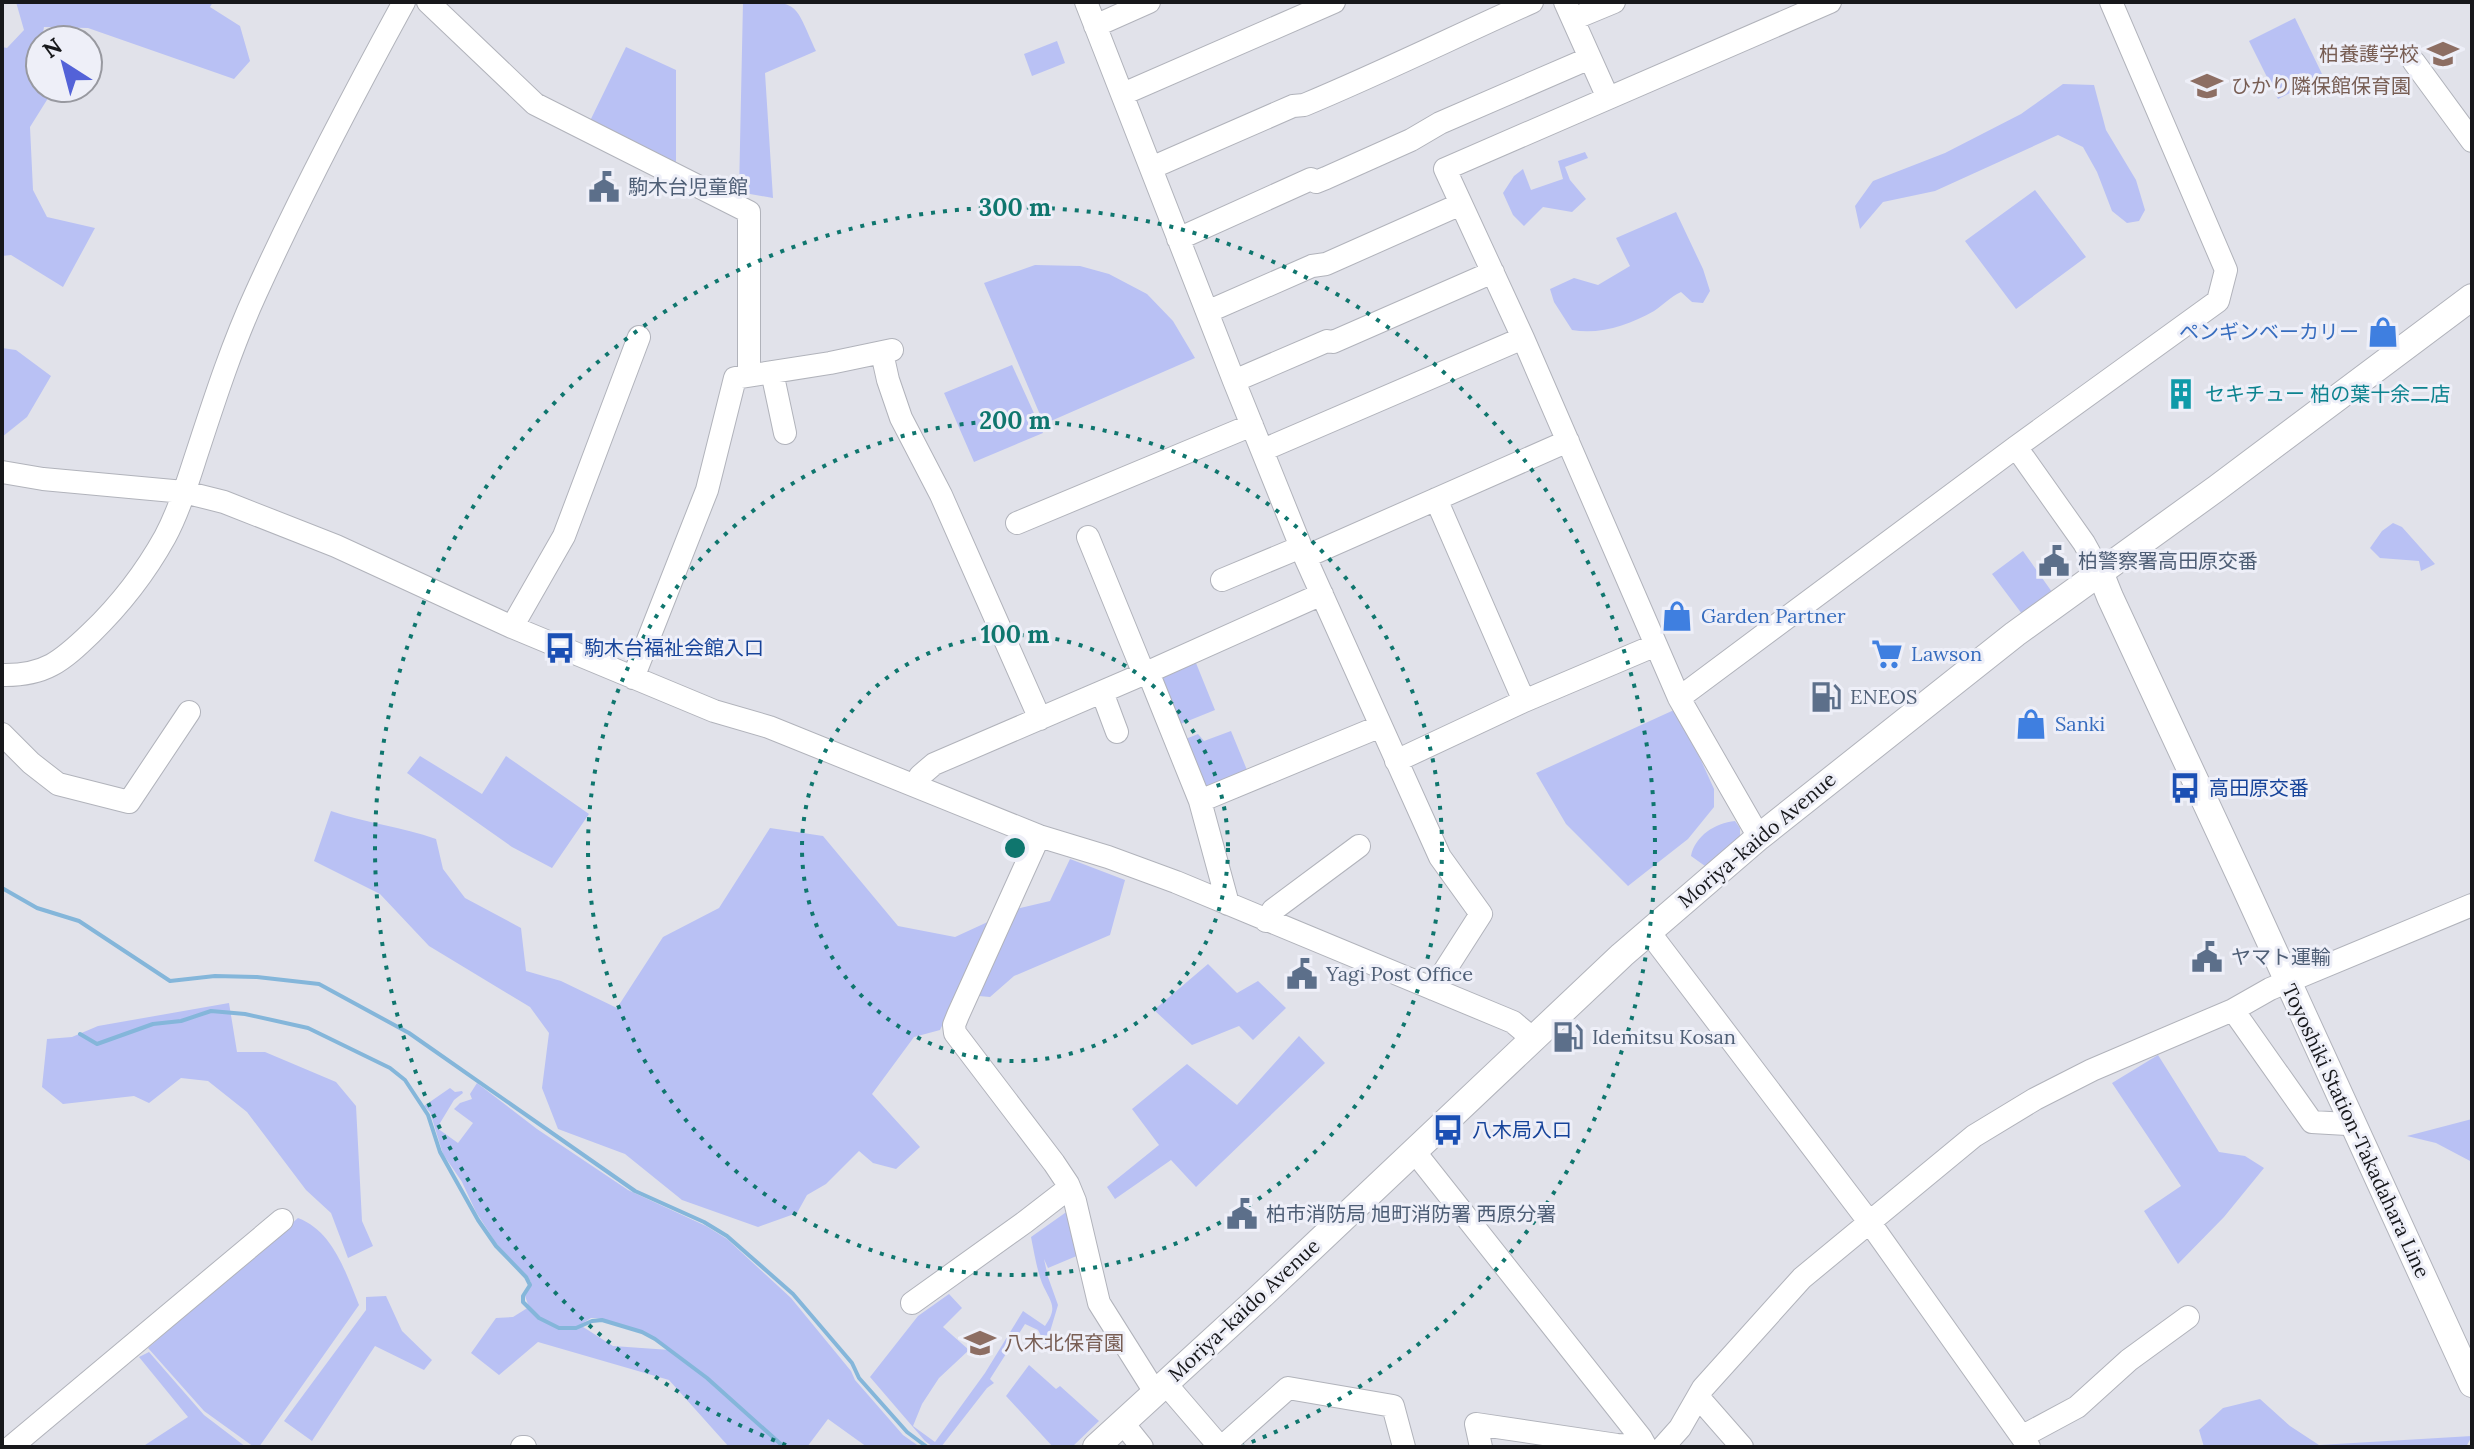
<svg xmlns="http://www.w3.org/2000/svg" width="2474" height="1449" font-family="Lora,'Noto Sans JP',serif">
  <rect width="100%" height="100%" fill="#e1e2ea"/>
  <path fill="#b9c1f4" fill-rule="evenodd" d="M16,2h197l-3,5 30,19 10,35 -16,18 -146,-51 -44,-1 -8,47 4,7v7h5l5,7 -20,32 3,63 14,27 48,11 -32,59 -52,-32 -9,1v-209l5,1 17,-18z
    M743,2c57,0 50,-2 73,49l-51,22 8,125 -34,-6z
    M2295,18l28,58 -45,23 -29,-58z
    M1057,41l8,22 -33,13 -8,-22z
    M626,47l50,23v94l-87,-41z
    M2063,84l31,1 12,45 30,50 9,30 -6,11 -12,2 -15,-12 -15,-39 -14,-25 -25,-12 -123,56 -52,11 -23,27 -5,-23 18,-25 72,-28 76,-39z
    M1585,152l3,6 -23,9 5,13 16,19 -14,13 -29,-5 -19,19 -11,-11 -10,-22 11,-17 9,-7 8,21 32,-11 -5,-18z
    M2035,190l51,67 -70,52 -51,-68z
    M1676,212l27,57 7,22 -7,12 -11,-1 -11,-10c-11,5 -18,13 -27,19 -25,14 -54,24 -82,19l-18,-28 -4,-13 24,-11 24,7 32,-19 -14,-28z
    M1035,265l45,1 29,8 38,20 26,27 22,37 -151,66 -60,-141z
    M2,348l14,2 35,26 -24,41 -25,20z
    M1012,365l31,68 -69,29 -30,-69z
    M2393,523l9,4 33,37 -14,7 -2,-10 -39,-3 -10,-10 12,-17z
    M2023,551l29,41 -30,22 -30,-40z
    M1196,663l19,47 -37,15 -19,-47z
    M1674,710l26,48 14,31v18l-26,32 -60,47 -62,-62 -30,-51z
    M1231,731l16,39 -45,18 -19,-48 15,-6 6,7z
    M420,756l62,38 24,-38 83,58 -37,54 -40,-21 -105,-74z
    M331,811c35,12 71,16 105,28l7,30 22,29 56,30 5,43 35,10 56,27 46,-71 56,-29 51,-80 53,8 75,90 57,11 61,-28 34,-8 20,-42 55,21 -15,55 -96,41 -24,21 -33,-3 -17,36 -26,7 -42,57 48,53 -24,22 -23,-6 -14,-12 -33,33 -19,11 -10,18 -39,14 -76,-27 -57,-46 -67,-25 -16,-41 7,-55 -19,-26 -101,-61 -49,-52 -66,-33z
    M1735,821l5,7v10l-35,28 -14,-10c4,-20 24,-33 44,-35z
    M1208,964l29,29 21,-12 28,27 -33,32 -14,-14 -47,19 -38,-35z
    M229,1003l8,49h28l71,30 20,24 6,115 11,25 -25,12 -17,-45 -25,-23 -59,-78 -39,-31 -27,-3 -32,25 -15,-7 -71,8 -21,-17 5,-48 25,-2 26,-11z
    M1299,1036l26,27 -129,124 -25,-27 -56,39 -8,-12 52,-42 -27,-36 55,-45 50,41z
    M2158,1055l61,97 26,4 19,12 -40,49 -46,47 -34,-53 37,-25 -69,-103z
    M477,1083l60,46 91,61 78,36 21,13 64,59 60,73 4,9 48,55 17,12h-53l-39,-28 -21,28h-78l-60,-67 -131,-38 -39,33 -28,-22 25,-35 17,-1 16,-10 -4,-11 6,-14 -35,-39 -20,-31 -14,-30 -19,-28 -13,-42 -6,-6 26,-18 5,4 7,-1 1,2 -9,7 -17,28 21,15 15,-20 -19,-14 6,-6 12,-4 -2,-5zM591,1318h5c28,7 53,12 74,32l-57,-4 -33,-21z
    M2472,1119v43l-36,-19 -29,-7z
    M1072,1208l7,47 -31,13 -4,-9 4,18 10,28 -12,40 -8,-15 -13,-6 -35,55 4,4 -7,5 -46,59h-8l-8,-6 -55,-64 48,-61 31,-22 13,14 -19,19 26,23 -30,28 -17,26 -9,22 22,16 50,-69 38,-62 22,15c14,-20 5,-24 -3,-43 -5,-13 -8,-31 -11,-46z
    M298,1218c35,13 48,55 61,87l-100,142h-5l-50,-36 -56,-63z
    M386,1296l16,35 30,29 -8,10 -49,-24 -63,95 -28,-20 82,-111v-13z
    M149,1352l55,63 42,32h-104l46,-30 -49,-60z
    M1029,1365l27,24 4,-3 39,35 -27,26h-19l-47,-51z
    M2260,1399l30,27 29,19 153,-9 -6,11h-262l-5,-17 24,-22z"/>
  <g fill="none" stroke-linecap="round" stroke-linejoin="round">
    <path stroke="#84b6da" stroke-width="4" d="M2,888l35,20 42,13 91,60 45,-5 42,1 62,7 90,49 226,158 69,31 23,14 66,58 59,69 7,15 48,54 20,15
      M80,1034l17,10 56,-20 28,-3 30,-10 34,3 63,14 82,40 15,12 23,35 12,37 38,68 18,26 30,31 4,8 -7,11v6l16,16 20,10h17l16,-7 10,-1 40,12 13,7 52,39 77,69"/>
    <defs>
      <path id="minor" d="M428,2l107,102 214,108v163
        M1086,2l148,379 71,176 135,300 41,57 -48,75
        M1565,2l43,96
        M1573,19l41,-17
        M1095,26l54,-24
        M2414,62l58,79
        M1123,94l211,-92
        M1151,168l142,-62 11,-1c77,-32 152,-69 228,-103
        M1178,239l133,-60 5,3 10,-4 85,-38 29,-17 150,-65
        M1207,312l105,-46 14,-2 135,-60
        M882,353l6,27 13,38 40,77 99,224
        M772,372l13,61
        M1234,381l93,-40 6,1 160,-70
        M2016,447l68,96 16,29
        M1263,450l260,-112
        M2,472l41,7 141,13 40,10 112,44 176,81 202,84 55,16 270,109 69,21 68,25 337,140 19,16
        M1436,499l88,202
        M1017,523l235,-98
        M1088,537l56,137
        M1305,557l263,-116
        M1222,580l79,-33
        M512,627l52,-91 75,-199
        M1148,672l52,129 28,103
        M2,675c43,1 60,-14 89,-42 29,-28 54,-60 74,-96 15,-28 24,-60 34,-90 17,-52 34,-104 57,-154 45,-99 96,-196 148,-291
        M633,678l74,-188 28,-112 95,-15 62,-13
        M1102,692l15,40
        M1679,698l337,-251 202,-146 8,-31 -115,-268
        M2,734l29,29 27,21 71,18 60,-90
        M1396,761l128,-60 132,-56
        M916,786l4,-10 14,-12 214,-92 174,-78
        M1200,801l181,-75
        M1039,836l-81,179 -4,10 1,8 99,130 14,21 7,17 24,102 56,89
        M1759,837l-80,-139 -156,-360 -78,-169 385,-167
        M1266,921l7,-11 86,-64
        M1649,932l221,291 159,224
        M2233,1010l79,112 35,2 5,-3
        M1414,1151l227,287 5,9
        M912,1303l113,-81 44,-34
        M1165,1383l55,64
        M1699,1398l43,49
        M1122,1422l20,25
        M2023,1436l54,-29 52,-47 59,-43
        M11,1447l271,-227
        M522,1447h3
        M1222,1447l66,-59 105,18 11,41
        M1481,1447l-5,-23 141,21 27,1
        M1663,1447l17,-19 23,-40 99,-110 172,-142 61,-37 57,-29 141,-60 37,-21 202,-84"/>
      <path id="major" d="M2100,572l10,25 133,286 229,501
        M1096,1447l164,-150 362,-342 137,-118 256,-203 202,-146 255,-191"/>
    </defs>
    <use href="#minor" stroke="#b1b3bb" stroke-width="24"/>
    <use href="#major" stroke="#b1b3bb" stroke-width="28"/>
    <use href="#minor" stroke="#fff" stroke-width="22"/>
    <use href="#major" stroke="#fff" stroke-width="26"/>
  </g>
  <g fill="none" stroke="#0f766e" stroke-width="4" stroke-dasharray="4 8">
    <circle cx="1015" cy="848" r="213"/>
    <circle cx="1015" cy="848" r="427"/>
    <path d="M786 1445A640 640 0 1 1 1244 1445"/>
  </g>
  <defs>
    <symbol id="school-bare" viewBox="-9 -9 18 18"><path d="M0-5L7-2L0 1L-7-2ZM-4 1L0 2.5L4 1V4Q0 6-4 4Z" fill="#8d6e63" stroke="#eeeff8" stroke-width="2.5" paint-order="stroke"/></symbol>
    <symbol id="civic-bare" viewBox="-9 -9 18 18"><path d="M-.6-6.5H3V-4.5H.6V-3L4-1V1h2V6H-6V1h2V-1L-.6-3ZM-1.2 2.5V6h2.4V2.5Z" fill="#5c6f8a" stroke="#eeeff8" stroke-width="2.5" paint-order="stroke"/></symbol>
    <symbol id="shop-bare" viewBox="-9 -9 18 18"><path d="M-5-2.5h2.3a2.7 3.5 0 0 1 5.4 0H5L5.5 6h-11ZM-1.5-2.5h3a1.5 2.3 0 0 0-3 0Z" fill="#3f7fe0" stroke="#eeeff8" stroke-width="2.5" paint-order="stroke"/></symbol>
    <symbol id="building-bare" viewBox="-9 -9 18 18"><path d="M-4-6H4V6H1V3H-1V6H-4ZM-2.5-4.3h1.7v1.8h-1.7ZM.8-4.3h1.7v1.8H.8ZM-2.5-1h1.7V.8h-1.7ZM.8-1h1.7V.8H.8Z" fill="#0f9aa8" stroke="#eeeff8" stroke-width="2.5" paint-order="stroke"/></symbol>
    <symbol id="bus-bare" viewBox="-9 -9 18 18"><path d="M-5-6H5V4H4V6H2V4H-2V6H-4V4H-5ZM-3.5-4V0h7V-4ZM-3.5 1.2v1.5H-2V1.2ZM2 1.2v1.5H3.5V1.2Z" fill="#1a4fb4" stroke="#eeeff8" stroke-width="2.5" paint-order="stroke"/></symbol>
    <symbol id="supermarket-bare" viewBox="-9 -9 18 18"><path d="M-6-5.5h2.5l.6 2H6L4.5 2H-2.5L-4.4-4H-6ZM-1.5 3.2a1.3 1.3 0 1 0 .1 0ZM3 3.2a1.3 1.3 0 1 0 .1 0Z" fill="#3f7fe0" stroke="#eeeff8" stroke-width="2.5" paint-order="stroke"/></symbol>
    <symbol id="fuel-bare" viewBox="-9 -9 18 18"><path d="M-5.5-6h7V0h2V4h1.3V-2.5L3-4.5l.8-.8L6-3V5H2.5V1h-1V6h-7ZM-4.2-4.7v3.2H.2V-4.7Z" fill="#5c6f8a" stroke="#eeeff8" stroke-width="2.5" paint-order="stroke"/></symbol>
  </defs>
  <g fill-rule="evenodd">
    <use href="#school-bare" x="2421" y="32" width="44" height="44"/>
    <use href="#school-bare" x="2185" y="64" width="44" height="44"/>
    <use href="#civic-bare" x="582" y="165" width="44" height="44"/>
    <use href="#shop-bare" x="2361" y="310" width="44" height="44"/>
    <use href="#building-bare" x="2159" y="372" width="44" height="44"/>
    <use href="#civic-bare" x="2032" y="539" width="44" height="44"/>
    <use href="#shop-bare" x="1655" y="594" width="44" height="44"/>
    <use href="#bus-bare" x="538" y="626" width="44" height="44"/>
    <use href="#supermarket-bare" x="1865" y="632" width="44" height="44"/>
    <use href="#fuel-bare" x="1804" y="675" width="44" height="44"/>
    <use href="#shop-bare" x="2009" y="702" width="44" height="44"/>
    <use href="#bus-bare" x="2163" y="766" width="44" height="44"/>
    <use href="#civic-bare" x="2185" y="935" width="44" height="44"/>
    <use href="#civic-bare" x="1280" y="952" width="44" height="44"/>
    <use href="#fuel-bare" x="1546" y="1015" width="44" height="44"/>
    <use href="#bus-bare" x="1426" y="1108" width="44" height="44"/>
    <use href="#civic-bare" x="1220" y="1192" width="44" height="44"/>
    <use href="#school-bare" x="958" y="1321" width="44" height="44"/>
  </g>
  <g text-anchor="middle" stroke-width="6" stroke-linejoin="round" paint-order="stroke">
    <g font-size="20" fill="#785e54" stroke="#eeeff8" text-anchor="start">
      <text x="2419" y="61" text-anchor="end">柏養護学校</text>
      <text x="2231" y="93">ひかり隣保館保育園</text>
      <text x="1004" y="1350">八木北保育園</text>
    </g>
    <g font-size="20" fill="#4e5e75" stroke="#eeeff8" text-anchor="start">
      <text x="628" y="194">駒木台児童館</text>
      <text x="2078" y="568">柏警察署高田原交番</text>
      <text x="1850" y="704">ENEOS</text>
      <text x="2231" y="964">ヤマト運輸</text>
      <text x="1326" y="981">Yagi Post Office</text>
      <text x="1592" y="1044">Idemitsu Kosan</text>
      <text x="1266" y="1221">柏市消防局 旭町消防署 西原分署</text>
    </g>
    <g font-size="20" fill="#366cbe" stroke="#eeeff8" text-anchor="start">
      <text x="2359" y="339" text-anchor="end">ペンギンベーカリー</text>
      <text x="1701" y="623">Garden Partner</text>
      <text x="1911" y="661">Lawson</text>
      <text x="2055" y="731">Sanki</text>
    </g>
    <g font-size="20" fill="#0d838f" stroke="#eeeff8" text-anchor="start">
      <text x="2205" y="401">セキチュー 柏の葉十余二店</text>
    </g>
    <g font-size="20" fill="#164399" stroke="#eeeff8" text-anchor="start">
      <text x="584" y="655">駒木台福祉会館入口</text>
      <text x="2209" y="795">高田原交番</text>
      <text x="1472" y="1137">八木局入口</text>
    </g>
    <g font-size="20" fill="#17181b" stroke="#eeeff8">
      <text transform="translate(1757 840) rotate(-40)" y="7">Moriya-kaido Avenue</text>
      <text transform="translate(2356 1131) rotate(65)" y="7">Toyoshiki Station-Takadahara Line</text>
      <text transform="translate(1244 1310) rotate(-43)" y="7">Moriya-kaido Avenue</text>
    </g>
  </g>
  <circle cx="1015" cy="848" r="12" fill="#0f766e" stroke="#eeeff8" stroke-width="4"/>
  <g font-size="24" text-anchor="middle" font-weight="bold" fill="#0f766e" stroke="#eeeff8" stroke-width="6" stroke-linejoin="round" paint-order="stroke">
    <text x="1015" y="216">300 m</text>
    <text x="1015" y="429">200 m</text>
    <text x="1015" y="643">100 m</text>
  </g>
  <rect width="2474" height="1449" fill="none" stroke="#17181b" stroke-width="8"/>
  <g transform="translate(64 64) rotate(324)"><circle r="38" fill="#eeeff8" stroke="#9899a0" stroke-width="2"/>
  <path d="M0-6L14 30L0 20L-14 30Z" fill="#5362d8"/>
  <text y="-12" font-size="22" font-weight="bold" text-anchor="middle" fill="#17181b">N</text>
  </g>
</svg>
